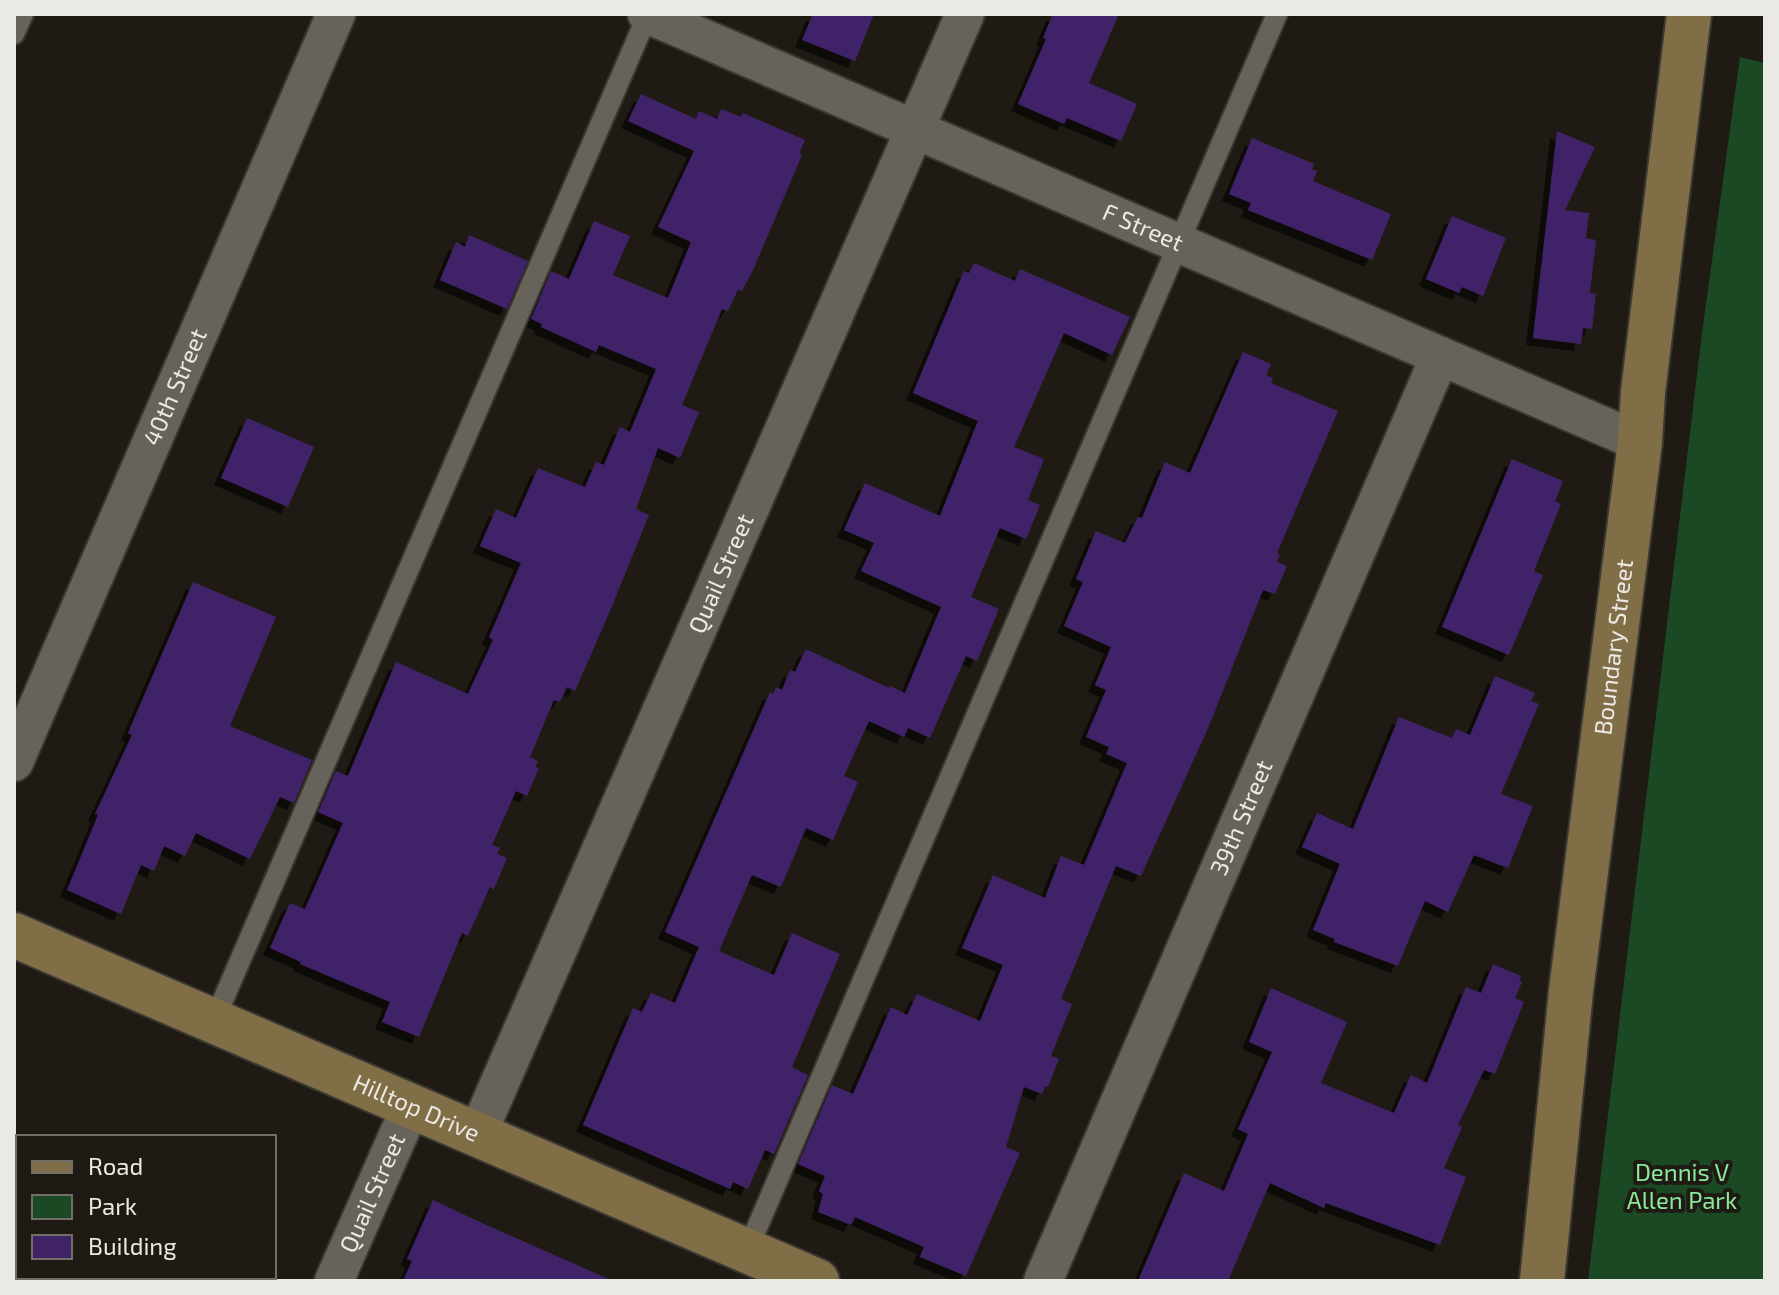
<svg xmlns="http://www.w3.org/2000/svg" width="1779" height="1295" font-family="'Exo 2',sans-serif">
  <defs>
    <filter id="shadow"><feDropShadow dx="-7" dy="7" stdDeviation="0" flood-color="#0009"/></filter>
  </defs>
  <rect width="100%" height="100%" fill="#1f1b14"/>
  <path fill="#1b4924" d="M1740,57l25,6v1218h-177l114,-948z"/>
  <path fill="#402367" filter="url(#shadow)" d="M813,14h61l-19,47 -53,-21z
    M1053,14h66l-30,69 48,21 -16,37 -54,-23 -3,6 -46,-20 28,-65 -3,-1z
    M641,94l55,25 3,-8 18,8 4,-10 20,8 2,-4 62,27 -6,14 3,1 -48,113 -12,23 -4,-1 -10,21 -6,-2 -40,96 17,7 -19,46 -22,-10 -22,61 13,6 -39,96 -35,80 -8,-4 -7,15 -6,-2 -24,57 8,4 -3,6 4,1 -12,28 -11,-5 -24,54 8,3 -3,6 10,4 -13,31 -4,-2 -22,49 -6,-3 -43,104 -37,-15 8,-20 -90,-38 1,-2 -31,-14 20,-45 15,6 38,-86 -25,-11 18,-41 12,5 48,-114 72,32 25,-54 -4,-3 32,-74 -41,-17 16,-37 20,9 22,-50 47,19 11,-25 8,3 16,-38 10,5 26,-63 -57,-24 -3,7 -55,-25 1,-3 -11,-5 20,-48 18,8 25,-58 36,15 -17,39 55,23 23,-56 -33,-15 36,-76 -66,-30z
    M1557,131l38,16 -30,63 24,3 -3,25 10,2 -6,53 6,1 -4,35 -9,-1 -2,16 -48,-6z
    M1252,138l62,26 -2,5 5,2 -4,10 78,33 -19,46 -124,-50 3,-7 -22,-9z
    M1452,216l54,22 -23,58 -21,-9 -3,6 -33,-14z
    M469,235l59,26 -21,48 -67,-29 16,-38 9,5z
    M974,263l41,18 5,-12 110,48 -18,38 -48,-22 -50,114 30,12 -16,41 12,5 -14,34 -26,-11 -29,69 28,12 -22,52 -11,-5 -36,82 -22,-10 -4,9 -35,-16 -25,55 14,6 -25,58 -27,-12 -25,59 -29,-12 -33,76 55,24 18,-42 48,21 -48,113 16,8 -34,79 -9,-4 -17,39 -15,-7 -3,7 -147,-64 50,-117 9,4 9,-19 24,10 24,-56 -34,-15 105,-240 3,2 3,-7 6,3 8,-20 5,2 11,-23 83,39 1,-2 15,7 36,-86 -80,-36 13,-28 -30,-13 21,-47 75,33 38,-95 -65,-28 51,-122 5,2z
    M1243,352l28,12 -5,11 7,3 -2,5 67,28 -61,142 3,2 -3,7 10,4 -12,28 -12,-4 -54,136 -68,150 -25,-10 -55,133 11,5 -21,52 8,3 -11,28 -3,-1 -3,8 -18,-7 -18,60 14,6 -54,123 -46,-19 4,-10 -69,-30 -4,8 -33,-13 5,-18 -4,-3 6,-15 -27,-12 34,-79 21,9 38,-87 16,8 10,-21 63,27 23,-56 -41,-17 31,-73 52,23 16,-42 23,9 43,-102 -21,-9 3,-7 -23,-10 20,-47 -11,-5 16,-38 -47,-21 19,-44 -7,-3 20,-48 29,12 13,-26 4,1 23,-56 25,11z
    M247,418l67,29 -26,60 -67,-29z
    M1512,459l51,22 -8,20 6,3 -27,67 9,4 -34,80 -67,-28z
    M193,582l83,35 -46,109 82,34 -18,43 -14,-6 -30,62 -54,-26 -11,23 -21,-10 -10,25 -13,-6 -20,49 -54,-24 31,-75 -3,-1 37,-79 -4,-2z
    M1495,676l40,17 -4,8 8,3 -38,90 32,12 -25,62 -34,-13 -26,57 -23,-11 -27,65 -64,-24 1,-3 -22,-9 27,-66 -38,-17 15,-34 36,16 46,-112 53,21 4,-9 14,6z
    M1493,964l28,12 -2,4 3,2 -7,16 9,4 -29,72 -11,-4 -26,55 4,2 -18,41 22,9 -26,68 -114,-42 -2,5 -54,-25 -42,98h-90l46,-108 40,18 24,-57 -10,-5 34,-77 -23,-10 22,-54 76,34 -26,61 73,30 17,-38 16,8 39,-96 15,6z
    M433,1200l49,23 131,58h-210l9,-20 -5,-2z"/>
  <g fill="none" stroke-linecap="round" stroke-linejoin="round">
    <defs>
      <path id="lane" d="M14,34l9,-20
        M214,1021l434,-1007
        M14,1214l4,2
        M747,1251l530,-1237
        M161,1277l9,4"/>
      <g id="street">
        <path id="s1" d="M647,14l993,428"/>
        <path id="s2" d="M14,762l322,-748"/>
        <path id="s3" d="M477,1135l488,-1121"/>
        <path id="s4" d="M334,1281l77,-175"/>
        <path id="s5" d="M1043,1281l397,-925"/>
      </g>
      <g id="secondary">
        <path id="s6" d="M14,935l803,346"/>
        <path id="s7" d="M1542,1281l29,-290 69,-549 3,-50 46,-378"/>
      </g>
    </defs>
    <use href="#lane" stroke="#3b3834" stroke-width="24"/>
    <use href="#street" stroke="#3b3834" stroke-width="42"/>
    <use href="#secondary" stroke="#3b3834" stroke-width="48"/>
    <use href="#lane" stroke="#67635b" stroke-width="20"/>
    <use href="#street" stroke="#67635b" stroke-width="38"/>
    <use href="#secondary" stroke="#806e47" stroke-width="44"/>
  </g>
  <g text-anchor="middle" stroke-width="8" stroke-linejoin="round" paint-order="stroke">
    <g font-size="24" fill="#ebe9e4" stroke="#1f1b14">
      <text dy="8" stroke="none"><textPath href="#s1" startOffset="540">F Street</textPath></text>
      <text dy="8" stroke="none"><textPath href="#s2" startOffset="408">40th Street</textPath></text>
      <text dy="8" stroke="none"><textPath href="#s3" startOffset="612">Quail Street</textPath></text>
      <text dy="8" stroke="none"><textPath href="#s7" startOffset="638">Boundary Street</textPath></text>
      <text dy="8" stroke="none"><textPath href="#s5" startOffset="504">39th Street</textPath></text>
      <text dy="8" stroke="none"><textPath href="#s6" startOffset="438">Hilltop Drive</textPath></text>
      <text dy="8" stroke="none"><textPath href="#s4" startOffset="96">Quail Street</textPath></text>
    </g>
    <g font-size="24" fill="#8bea99" stroke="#1f1b14">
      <text x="1682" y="1181">Dennis V<tspan x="1682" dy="28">Allen Park</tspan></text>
    </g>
  </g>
  <rect width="1779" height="1295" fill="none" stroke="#ebe9e4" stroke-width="32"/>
  <rect x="16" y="1135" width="260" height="144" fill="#1f1b14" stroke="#716d67" stroke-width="2"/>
  <rect x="32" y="1161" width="40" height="12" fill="#806e47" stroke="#716d67" stroke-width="2"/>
  <text x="88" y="1175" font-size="24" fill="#ebe9e4">Road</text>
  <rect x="32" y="1195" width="40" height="24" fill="#1b4924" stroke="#716d67" stroke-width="2"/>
  <text x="88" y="1215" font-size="24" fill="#ebe9e4">Park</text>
  <rect x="32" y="1235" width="40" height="24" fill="#402367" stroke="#716d67" stroke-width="2"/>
  <text x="88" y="1255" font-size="24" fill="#ebe9e4">Building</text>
</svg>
